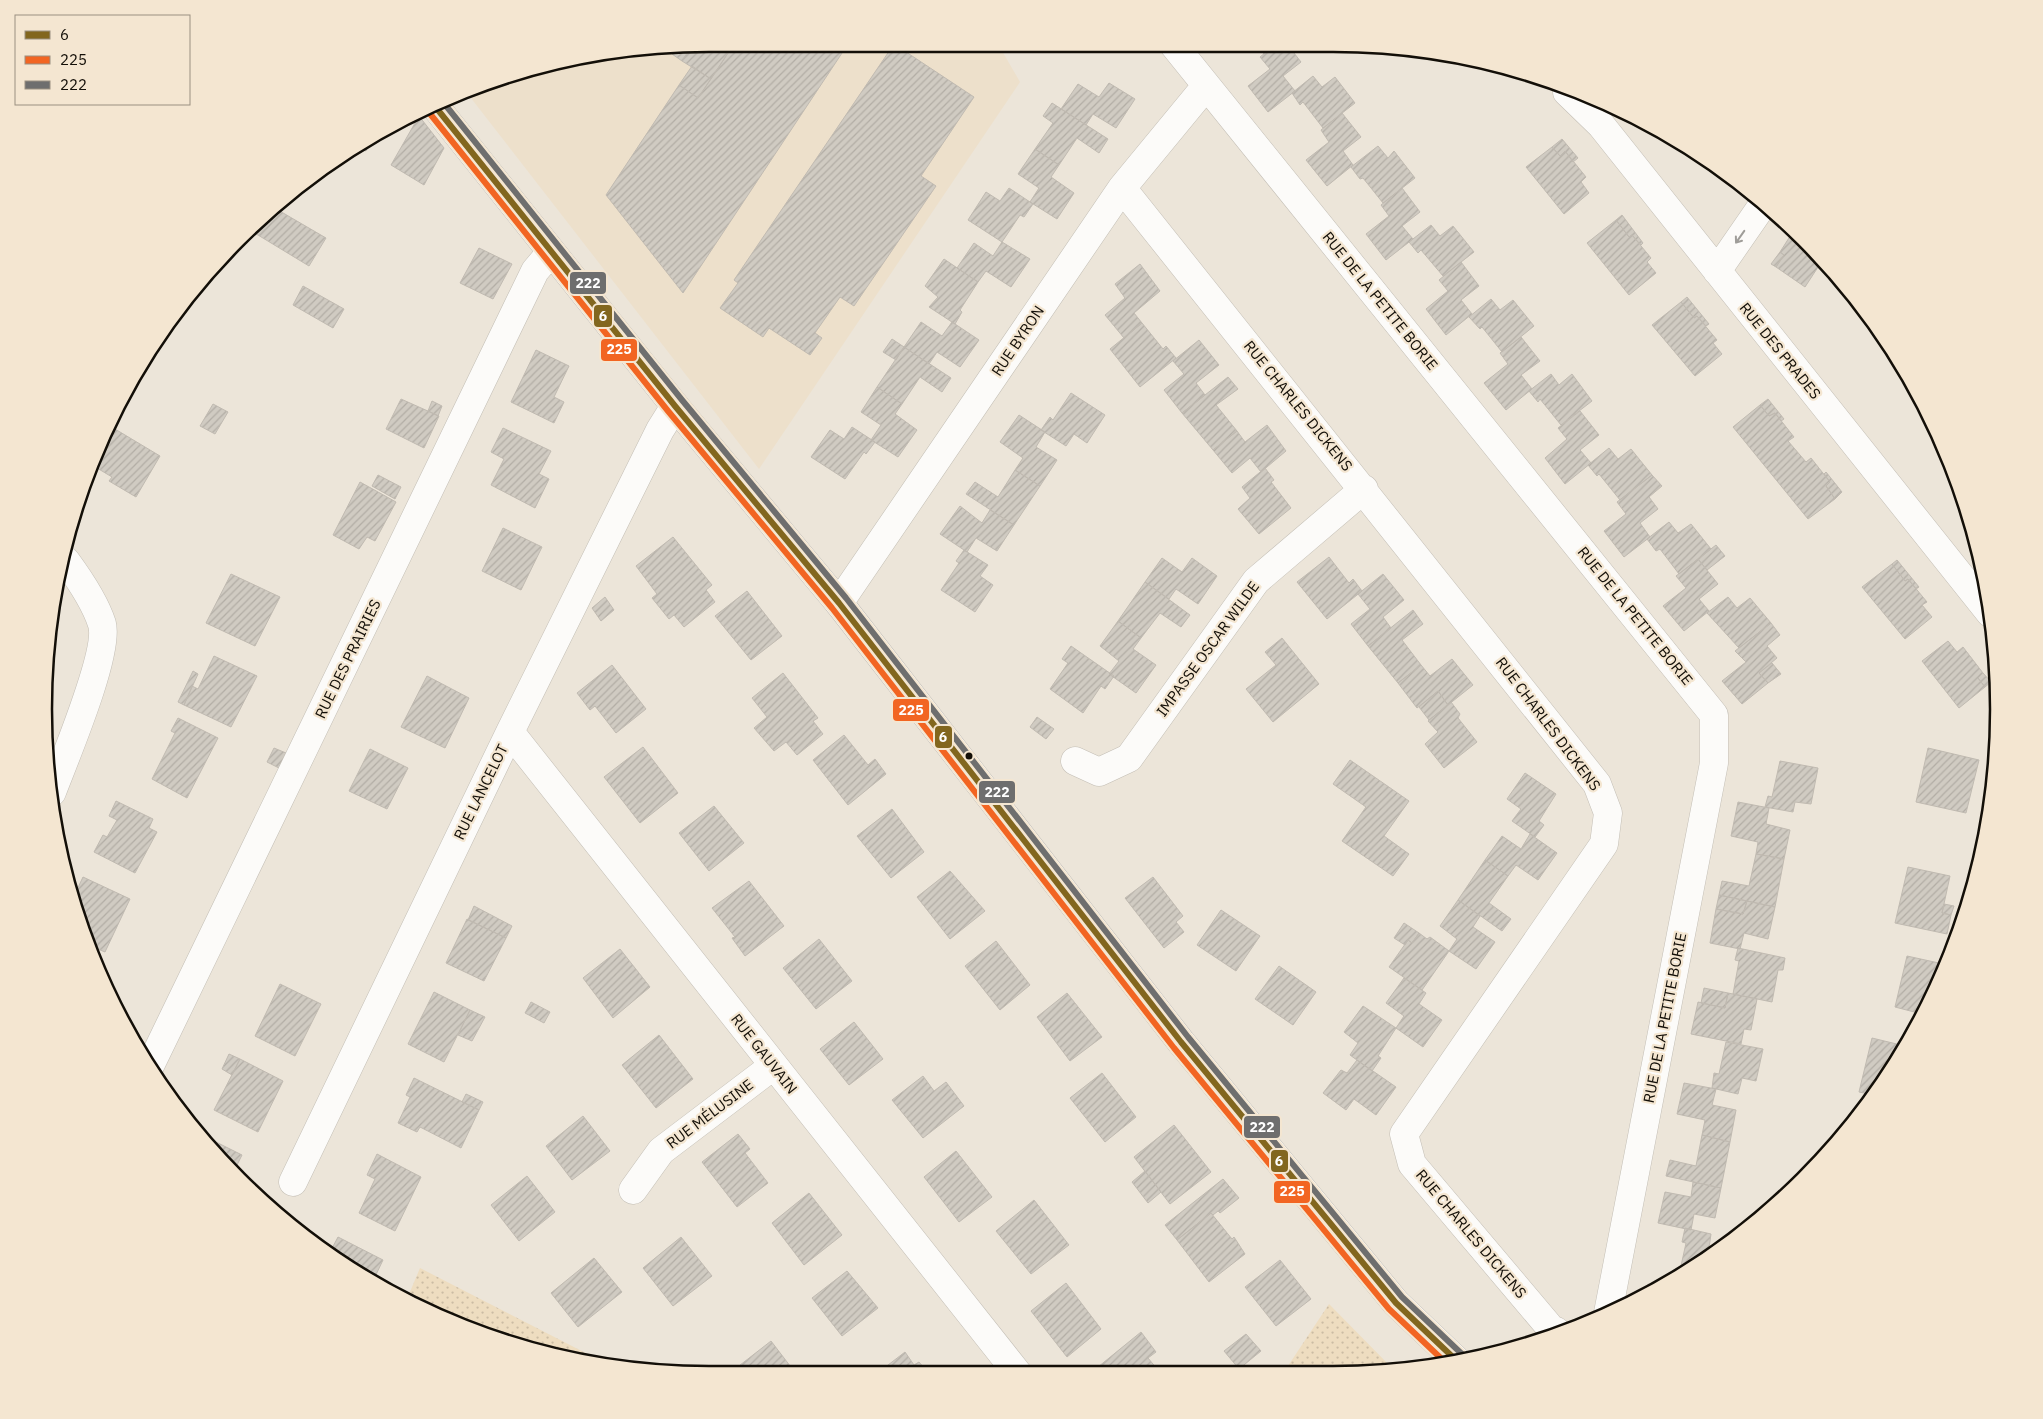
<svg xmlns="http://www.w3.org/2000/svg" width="2043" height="1419" font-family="'IBM Plex Sans',sans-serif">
  <defs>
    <pattern id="grass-dots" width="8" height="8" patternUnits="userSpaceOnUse" patternTransform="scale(1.25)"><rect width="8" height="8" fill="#eeddc0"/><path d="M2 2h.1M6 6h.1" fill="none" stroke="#cbbca4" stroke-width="1.8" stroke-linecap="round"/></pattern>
    <pattern id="building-hatch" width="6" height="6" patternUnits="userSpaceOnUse" patternTransform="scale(1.25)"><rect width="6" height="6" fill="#d0cbc2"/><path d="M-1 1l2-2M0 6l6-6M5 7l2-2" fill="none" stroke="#b2ada5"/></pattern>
  </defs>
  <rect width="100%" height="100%" fill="#ece5d9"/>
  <path fill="#ede0cb" d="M710,44h288l22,38 -261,387 -292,-376 70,-26z"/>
  <path fill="url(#grass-dots)" d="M420,1268l189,97 -30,-3 -125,-38 -47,-25z
    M1329,1304l64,65 -59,6h-52z"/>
  <path fill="url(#building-hatch)" stroke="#c0bab1" d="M710,44h24l-23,35 -29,-18 10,-15z
    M734,44h114l-165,249 -77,-98 73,-110 19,13z
    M894,44l80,53 -53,79 15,10 -82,120 -14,-9 -25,36 7,5 -12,17 -41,-27 -6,9 -43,-29 18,-25 -4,-3z
    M1255,44h21l-12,10z
    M1276,44h11l14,18 -18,14 12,15 -27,21 -20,-26 22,-17 -10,-12z
    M692,46l-10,15 -10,-7 4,-6z
    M692,66l19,13 -13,19 -19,-13z
    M1313,76l9,11 13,-10 20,26 -32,25 -20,-26 -3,3 -8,-12z
    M1109,83l26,16 -19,29 -23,-14 -7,11 -25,-16 17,-25 21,13z
    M1052,103l56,36 -9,14 -22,-15 -18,27 -24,-16 18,-26 -10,-7z
    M1342,113l19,24 -18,14 10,14 -26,21 -21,-26 23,-18 -8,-12z
    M419,116l25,32 -20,37 -33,-20z
    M374,136l-8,15 -9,-5z
    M1562,139l16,19 -5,4 -8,-11 -5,5 -8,-9z
    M1378,146l10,12 6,-7 21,27 -32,25 -20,-25 -3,1 -9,-12z
    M1552,147l8,9 5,-5 21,26 -5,5 8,11 -25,21 -38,-47z
    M1035,149l24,16 -8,12 23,16 -17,26 -27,-17 9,-14 -21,-14z
    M1009,188l24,16 -9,13 -4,-2 -18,27 -34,-22 18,-28 14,9z
    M1402,188l18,24 -18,14 11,13 -27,21 -20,-26 23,-18 -8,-11z
    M278,210l48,28 -17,28 -56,-34z
    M1622,215l21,28 -2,2 -9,-10 -3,2 -13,-17z
    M1616,220l13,17 3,-2 19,23 -4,4 9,11 -27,22 -42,-52z
    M1431,225l9,11 13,-10 21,26 -31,24 -22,-26 -3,3 -9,-11z
    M1794,230l28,31 -17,26 -29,-20 8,-12 -4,-3z
    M1002,242l28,17 -19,28 -25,-16 -8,11 -21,-14 17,-25 19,13z
    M479,248l33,16 -19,35 -33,-16z
    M1780,252l4,3 -8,12 -5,-3z
    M944,259l34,23 -18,28 2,2 -7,12 -26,-17 9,-10 -13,-11z
    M1461,262l18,24 -18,14 11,14 -26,21 -20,-26 22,-18 -9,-11z
    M1140,264l20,27 -26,22 8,10 -18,15 -19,-23 20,-17 -10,-14z
    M303,286l41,23 -11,19 -40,-23z
    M1687,297l22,27 -3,2 -9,-10 -3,2 -13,-16z
    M1491,299l9,11 13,-10 21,26 -32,26 -20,-25 -2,2 -11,-12z
    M1681,302l13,16 3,-2 20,24 -4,3 9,11 -27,22 -43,-51z
    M1867,316l20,24 1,1 -6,-1 -17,-22z
    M921,322l21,14 10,-14 27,18 -19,27 -23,-15 -8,12 -25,-17z
    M1142,323l21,26 3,-3 10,12 -36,29 -30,-38z
    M1521,337l19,24 -19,14 11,14 -26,21 -22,-27 24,-19 -8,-11z
    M892,339l12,8 -8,13 -13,-8z
    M1199,340l20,25 -23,18 9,12 -23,18 -18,-23 20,-16 -11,-13z
    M1882,340l6,1 12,24 -4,3 -15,-20z
    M904,347l47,31 -9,14 -22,-15 -18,27 -25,-17z
    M536,350l33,16 -15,31 10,5 -10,21 -43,-21z
    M1551,374l8,11 13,-11 20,27 -31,24 -21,-26 -2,3 -9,-11z
    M1228,377l10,12 -22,16 21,26 -24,19 -31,-37z
    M877,387l25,17 -7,10 22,16 -19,27 -27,-17 10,-15 -20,-13z
    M1071,393l34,22 -18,28 -13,-9 -8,12 -25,-16 9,-13 3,3z
    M401,399l38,17 -15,32 -38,-19z
    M1768,399l16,20 -3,2 -6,-8 -6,3 -9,-11z
    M432,401l10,5 -4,10 -10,-5z
    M213,404l15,8 -13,22 -15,-8z
    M1760,405l9,11 6,-3 19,24 -6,4 18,21 5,-4 19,24 -4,4 9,13 -27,20 -75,-92z
    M1580,411l19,24 -19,15 11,13 -26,21 -20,-26 22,-19 -9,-11z
    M1019,415l26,17 -9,15 21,13 -17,26 -25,-16 8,-12 -23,-16z
    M1267,425l19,26 -25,21 -11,-14 -18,15 -19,-23 24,-19 8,11z
    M110,426l50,30 -24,41 -27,-16 3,-4 -20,-12 3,-11z
    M852,427l23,15 -9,12 -2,-2 -19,27 -34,-22 19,-27 14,9z
    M503,428l48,23 -12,23 10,5 -14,29 -44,-23 13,-26 -13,-7z
    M1609,448l9,11 13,-10 21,26 -32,25 -21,-26 -2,2 -9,-11z
    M1265,468l9,12 -3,2 20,26 -32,26 -21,-25 12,-11 -8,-11z
    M1015,470l25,16 -26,39 -48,-31 9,-12 23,15z
    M1826,472l16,20 -7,7 -9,-13 4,-4 -6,-8z
    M378,475l23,12 -6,12 -23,-13z
    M1652,475l10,11 -13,11 9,12 -18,14 10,14 -26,20 -20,-26 22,-17 -9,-12z
    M360,482l36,20 -21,39 -8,-4 -8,12 -26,-14z
    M960,506l22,17 8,-13 24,15 -17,26 -21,-13 -9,14 -27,-18z
    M1669,522l9,11 13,-9 20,25 -32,25 -19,-25 -4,2 -9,-12z
    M503,528l39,19 -21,43 -39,-19z
    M673,537l39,48 -6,5 9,12 -31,25 -10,-12 -5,4 -17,-21 5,-4 -21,-28z
    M1716,545l9,11 -18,14 -9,-11z
    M964,550l24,15 -8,11 13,9 -18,27 -34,-22 18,-27 -3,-2z
    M1329,557l20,26 4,-4 9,12 -35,28 -30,-37z
    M1162,558l20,14 10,-14 25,18 -19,28 -22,-15 -7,10 -24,-17z
    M1698,559l20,25 -19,15 10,12 -25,20 -21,-25 23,-18 -10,-12z
    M1897,560l22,27 -3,2 -8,-10 -3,2 -13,-17z
    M1892,564l13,17 3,-2 19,23 -5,3 10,12 -27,22 -43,-52z
    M231,574l49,23 -25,49 -49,-23z
    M1383,574l21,26 -21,17 8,11 -23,18 -17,-22 19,-15 -12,-15z
    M1145,582l45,33 -9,12 -21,-14 -19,25 -23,-17z
    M747,591l35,45 -31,24 -36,-44z
    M605,597l9,13 -13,11 -9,-13z
    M1728,597l9,11 13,-10 21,25 -32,25 -32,-35z
    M1413,610l10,14 -21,16 19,25 -23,18 -30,-37z
    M1118,621l23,17 -8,11 23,16 -20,28 -27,-19 10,-13 -19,-15z
    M1771,623l9,12 -13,11 10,12 -18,15 9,10 -26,21 -20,-23 24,-19 -11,-11z
    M1282,638l37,46 -46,38 -27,-33 30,-24 -11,-13z
    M1948,641l9,11 6,-5 20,26 -5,5 7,9 -26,21 -37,-47z
    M1071,646l43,30 -9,13 -4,-3 -18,27 -33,-24 18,-26 -6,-4z
    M214,656l43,20 -26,51 -47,-22 8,-19 6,3z
    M1452,659l21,26 -25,20 -10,-14 -21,17 -19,-25 23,-18 9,11z
    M1772,663l9,11 -13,9 -9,-10z
    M612,665l34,44 -30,24 -21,-27 -5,4 -13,-17z
    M193,671l5,3 -14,31 -6,-3z
    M783,673l35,45 -5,3 10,13 -26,21 -11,-13 -12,9 -20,-23 13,-11 -15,-19z
    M1983,673l8,9 -6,5 -7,-9z
    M427,676l42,22 -24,50 -44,-21z
    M1438,691l10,14 -19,15 -10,-13z
    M1451,702l9,12 -2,4 19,24 -33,26 -19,-24 13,-12 -10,-11z
    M1037,717l17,12 -8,10 -16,-12z
    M178,718l40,20 -31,60 -35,-19 23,-46 -4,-2z
    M844,735l24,30 7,-6 11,15 -38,31 -35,-45z
    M643,747l35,46 -38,30 -36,-46z
    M274,748l12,5 -7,15 -12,-6z
    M1928,748l51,12 -13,53 -50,-11z
    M370,749l38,19 -21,41 -38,-18z
    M1350,760l59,41 -25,35 25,18 -16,22 -51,-35 24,-34 -33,-23z
    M1780,761l38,7 -7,36 -16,-2 -2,10 -28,-5 3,-11 4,1z
    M1525,773l31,21 -17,27 5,4 -9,12 -23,-16 9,-12 -14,-10z
    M116,801l37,18 -4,9 8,4 -22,41 -41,-21 9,-17 4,2 10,-17 -8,-4z
    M1738,802l31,6 -3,16 24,6 -6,29 -28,-5 2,-12 -27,-6z
    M714,806l30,37 -35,28 -30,-38z
    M892,809l32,43 -33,26 -34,-42z
    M1530,834l27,19 -19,27 -22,-15 -8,11 -23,-16 17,-24 19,13z
    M1756,854l28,5 -9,48 -56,-12 3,-14 27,5z
    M1485,860l23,16 -19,27 22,16 -9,12 -44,-31z
    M1908,867l42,9 -8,37 9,2 -4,19 -52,-11z
    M950,871l35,40 -35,28 -33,-42z
    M83,877l47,22 -25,53 -12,-5 -15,-43 3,-6 -6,-4z
    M1153,877l30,39 -7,6 8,10 -20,16 -39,-50z
    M749,881l35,45 -39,30 -13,-18 3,-1 -23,-29z
    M1719,895l28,6 -4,13 -27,-5z
    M1458,900l22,16 -7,11 22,15 -19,27 -27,-18 8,-12 -17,-13z
    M1747,901l28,6 -7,32 -24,-6 -4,16 -30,-6 6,-34 27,5z
    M1944,904l10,2 -3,9 -9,-2z
    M474,906l38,20 -6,12 -38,-18z
    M1221,910l39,26 -24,35 -39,-26z
    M467,919l39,19 -22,43 -38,-18z
    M1404,923l15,10 -7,10 -4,-3 -3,5 -11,-7z
    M1419,933l8,6 3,-2 19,14 -27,39 -33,-23 19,-27 4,3z
    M819,939l33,42 -36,28 -33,-41z
    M996,941l34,44 -30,25 -35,-44z
    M1738,948l47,10 -2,12h-5l-6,32 -39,-8 6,-33 -4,-1z
    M620,949l30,38 -37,31 -30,-40z
    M1907,956l41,9 -26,49 -27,-7z
    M1279,966l37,26 -23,33 -38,-26z
    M1404,978l22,15 -7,11 23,16 -19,27 -27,-19 8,-12 -18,-13z
    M280,984l41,20 -26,52 -40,-20z
    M1704,988l24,5 -3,15 -24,-5z
    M434,992l36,18 -26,52 -36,-18z
    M1067,993l35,44 -32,24 -33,-44z
    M1728,993l29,6 -6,31 -7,-1 -3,15 -50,-10 7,-32 27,6z
    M531,1002l19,10 -6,11 -19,-10z
    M1363,1006l33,22 -18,28 3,2 -9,13 -22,-16 8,-12 -14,-11z
    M470,1010l15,7 -13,24 -14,-6z
    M854,1022l29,37 -34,26 -29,-36z
    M659,1035l34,44 -37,29 -34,-43z
    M1872,1038l33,8 -18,34 -13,15 -15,-3z
    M1726,1042l37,7 -7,32 -14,-3 -4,16 -26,-6 2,-15 5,1z
    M229,1054l11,5 -8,16 -10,-6z
    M240,1059l43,22 -25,51 -44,-22z
    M1357,1060l39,27 -20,28 -22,-16 -8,11 -23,-17 18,-23 6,3z
    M1102,1073l34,44 -31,25 -35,-44z
    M923,1076l11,15 12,-9 18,24 -41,32 -31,-38z
    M414,1078l65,32 -18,38 -41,-21 -3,5 -19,-9 12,-26 -4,-2z
    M1684,1083l32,6 -4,16 24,5 -6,32 -28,-7 3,-15 -28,-6z
    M466,1094l17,8 -4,8 -17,-8z
    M583,1116l27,35 -38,29 -26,-34z
    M1174,1125l37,47 -41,32 -36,-47z
    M738,1134l12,15 -5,4 23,30 -31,24 -35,-45z
    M202,1135l40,20 -9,18z
    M1702,1135l28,7 -9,46 -55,-12 4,-16 26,6z
    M956,1151l36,46 -33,25 -35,-45z
    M377,1154l44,23 -26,54 -36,-18 16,-34 -8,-4z
    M1145,1171l16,21 -13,11 -16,-21z
    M527,1176l28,36 -36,29 -28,-36z
    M1223,1179l16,19 -19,15 -2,-2 -5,4 -2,-2 -34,27 -12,-15z
    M1693,1182l28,6 -6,30 -21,-4 -3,16 -33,-7 7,-31 26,5z
    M809,1193l33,42 -38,30 -32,-42z
    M1034,1200l35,45 -38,29 -35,-43z
    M1211,1213l21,26 2,-2 11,17 -36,28 -32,-42z
    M1685,1228l26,6 -2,14 11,2 -16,13 -22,12h-3l7,-32 -4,-1z
    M338,1237l45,23 -10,21 -34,-18 -10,-9z
    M681,1237l31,39 -39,30 -30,-38z
    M594,1258l28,34 -44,35 -27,-34z
    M1280,1260l31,39 -35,27 -31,-39z
    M847,1271l31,37 -36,28 -30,-38z
    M1066,1283l35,46 -34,28 -36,-46z
    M1648,1284l14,3 -17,9z
    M1141,1332l15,20 -8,6 14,17h-58l-6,-8z
    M1246,1334l15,17 -22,18 -15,-18z
    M771,1341l26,34h-57l-5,-6z
    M905,1352l9,13 5,-3 11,13h-55z"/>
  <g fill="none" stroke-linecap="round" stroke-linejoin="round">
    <defs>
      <path id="minor" d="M1173,44l541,671v48l-106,550
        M1567,92l34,33 389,488
        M1122,188l475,596 11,29 -4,31 -200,290 8,30 141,167h3
        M1717,271l47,-68
        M839,603l283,-415 84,-102
        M510,732l509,643
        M1075,761l24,11 30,-14 127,-177 108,-92
        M52,792c12,-32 58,-140 50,-168 -7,-22 -22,-44 -36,-63
        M149,1068l386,-797 16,-19
        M293,1182l217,-450 150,-302 15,-24
        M633,1190l28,-39 112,-85"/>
      <path id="major" d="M434,105l241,301 164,197 342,439 215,261 63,60"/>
    </defs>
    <use href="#minor" stroke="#c3beb5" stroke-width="29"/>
    <use href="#major" stroke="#c3beb5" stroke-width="29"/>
    <use href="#minor" stroke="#fcfbf9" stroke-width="28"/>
    <use href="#major" stroke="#fcfbf9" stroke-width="28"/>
    <defs>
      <path id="bus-1" d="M434,105l241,301 164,197 342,439 215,261 63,60"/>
      <path id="bus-2" d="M427,110l241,301 164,197 342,440 215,261 58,55"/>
      <path id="bus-3" d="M443,102l239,298 164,198 342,439 214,260 63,60"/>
    </defs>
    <use href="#bus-1" stroke="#f4e6d1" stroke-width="10"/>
    <use href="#bus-2" stroke="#f4e6d1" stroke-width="10"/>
    <use href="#bus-3" stroke="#f4e6d1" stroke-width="10"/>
    <use href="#bus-1" stroke="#82661e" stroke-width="6"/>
    <use href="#bus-2" stroke="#f26522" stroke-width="6"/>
    <use href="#bus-3" stroke="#6e6e6e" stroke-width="6"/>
  </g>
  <defs><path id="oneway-shaft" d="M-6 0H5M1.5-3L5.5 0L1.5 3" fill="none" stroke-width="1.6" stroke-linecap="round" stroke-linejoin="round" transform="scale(1.25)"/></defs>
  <use stroke="#9f9d99" href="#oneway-shaft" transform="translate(1740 237) rotate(125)"/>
  <circle fill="#130f08" stroke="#f4e6d1" stroke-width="2" cx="969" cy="756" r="4.5"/>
  <g text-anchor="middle" stroke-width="4.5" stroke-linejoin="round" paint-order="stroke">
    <g font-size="15" fill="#130f08" stroke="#f4e6d1">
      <text transform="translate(1380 301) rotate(51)" y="5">RUE DE LA PETITE BORIE</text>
      <text transform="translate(1018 341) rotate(-56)" y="5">RUE BYRON</text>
      <text transform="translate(1780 351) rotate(51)" y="5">RUE DES PRADES</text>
      <text transform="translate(1298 406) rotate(51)" y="5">RUE CHARLES DICKENS</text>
      <text transform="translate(1635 616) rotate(51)" y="5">RUE DE LA PETITE BORIE</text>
      <text transform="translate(1208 649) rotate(-54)" y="5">IMPASSE OSCAR WILDE</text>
      <text transform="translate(348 659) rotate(-64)" y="5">RUE DES PRAIRIES</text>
      <text transform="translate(1548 724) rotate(53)" y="5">RUE CHARLES DICKENS</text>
      <text transform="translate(481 792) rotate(-64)" y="5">RUE LANCELOT</text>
      <text transform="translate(1665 1018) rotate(-79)" y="5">RUE DE LA PETITE BORIE</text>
      <text transform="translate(764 1054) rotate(52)" y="5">RUE GAUVAIN</text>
      <text transform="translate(710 1114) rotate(-37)" y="5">RUE MÉLUSINE</text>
      <text transform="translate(1471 1234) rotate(50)" y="5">RUE CHARLES DICKENS</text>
    </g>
  </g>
  <path d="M0 0H2043V1419H0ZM709 52H1333A657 657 0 0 1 1990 709V709A657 657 0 0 1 1333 1366H709A657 657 0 0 1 52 709V709A657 657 0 0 1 709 52Z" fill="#f4e6d1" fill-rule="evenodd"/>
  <path fill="none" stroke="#130f08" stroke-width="2.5" d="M709 52H1333A657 657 0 0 1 1990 709V709A657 657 0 0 1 1333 1366H709A657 657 0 0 1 52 709V709A657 657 0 0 1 709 52Z"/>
  <g stroke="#f4e6d1" stroke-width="2">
    <rect x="569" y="271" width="38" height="24" rx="5" fill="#6e6e6e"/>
    <rect x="593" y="304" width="20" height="24" rx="5" fill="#82661e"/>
    <rect x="600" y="338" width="38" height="24" rx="5" fill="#f26522"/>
    <rect x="892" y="698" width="38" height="24" rx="5" fill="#f26522"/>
    <rect x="934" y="725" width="19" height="24" rx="5" fill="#82661e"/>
    <rect x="978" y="780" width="38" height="24" rx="5" fill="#6e6e6e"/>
    <rect x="1243" y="1115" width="38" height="24" rx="5" fill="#6e6e6e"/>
    <rect x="1270" y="1149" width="19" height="24" rx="5" fill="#82661e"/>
    <rect x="1273" y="1180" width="38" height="24" rx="5" fill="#f26522"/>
  </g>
  <g font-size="14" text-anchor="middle" font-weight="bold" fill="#fff">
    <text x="588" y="288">222</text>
    <text x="603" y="321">6</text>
    <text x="619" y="354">225</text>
    <text x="911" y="715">225</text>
    <text x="943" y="742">6</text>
    <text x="997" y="797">222</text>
    <text x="1262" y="1132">222</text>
    <text x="1279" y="1166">6</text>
    <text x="1292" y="1196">225</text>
  </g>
  <rect x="15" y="15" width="175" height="90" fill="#f4e6d1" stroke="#9a9081"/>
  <rect x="25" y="31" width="25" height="8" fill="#82661e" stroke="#9a9081"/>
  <text x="60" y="40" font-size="15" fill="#130f08">6</text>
  <rect x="25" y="56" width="25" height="8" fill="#f26522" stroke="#9a9081"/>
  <text x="60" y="65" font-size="15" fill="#130f08">225</text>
  <rect x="25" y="81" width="25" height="8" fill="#6e6e6e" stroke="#9a9081"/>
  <text x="60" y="90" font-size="15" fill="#130f08">222</text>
</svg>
